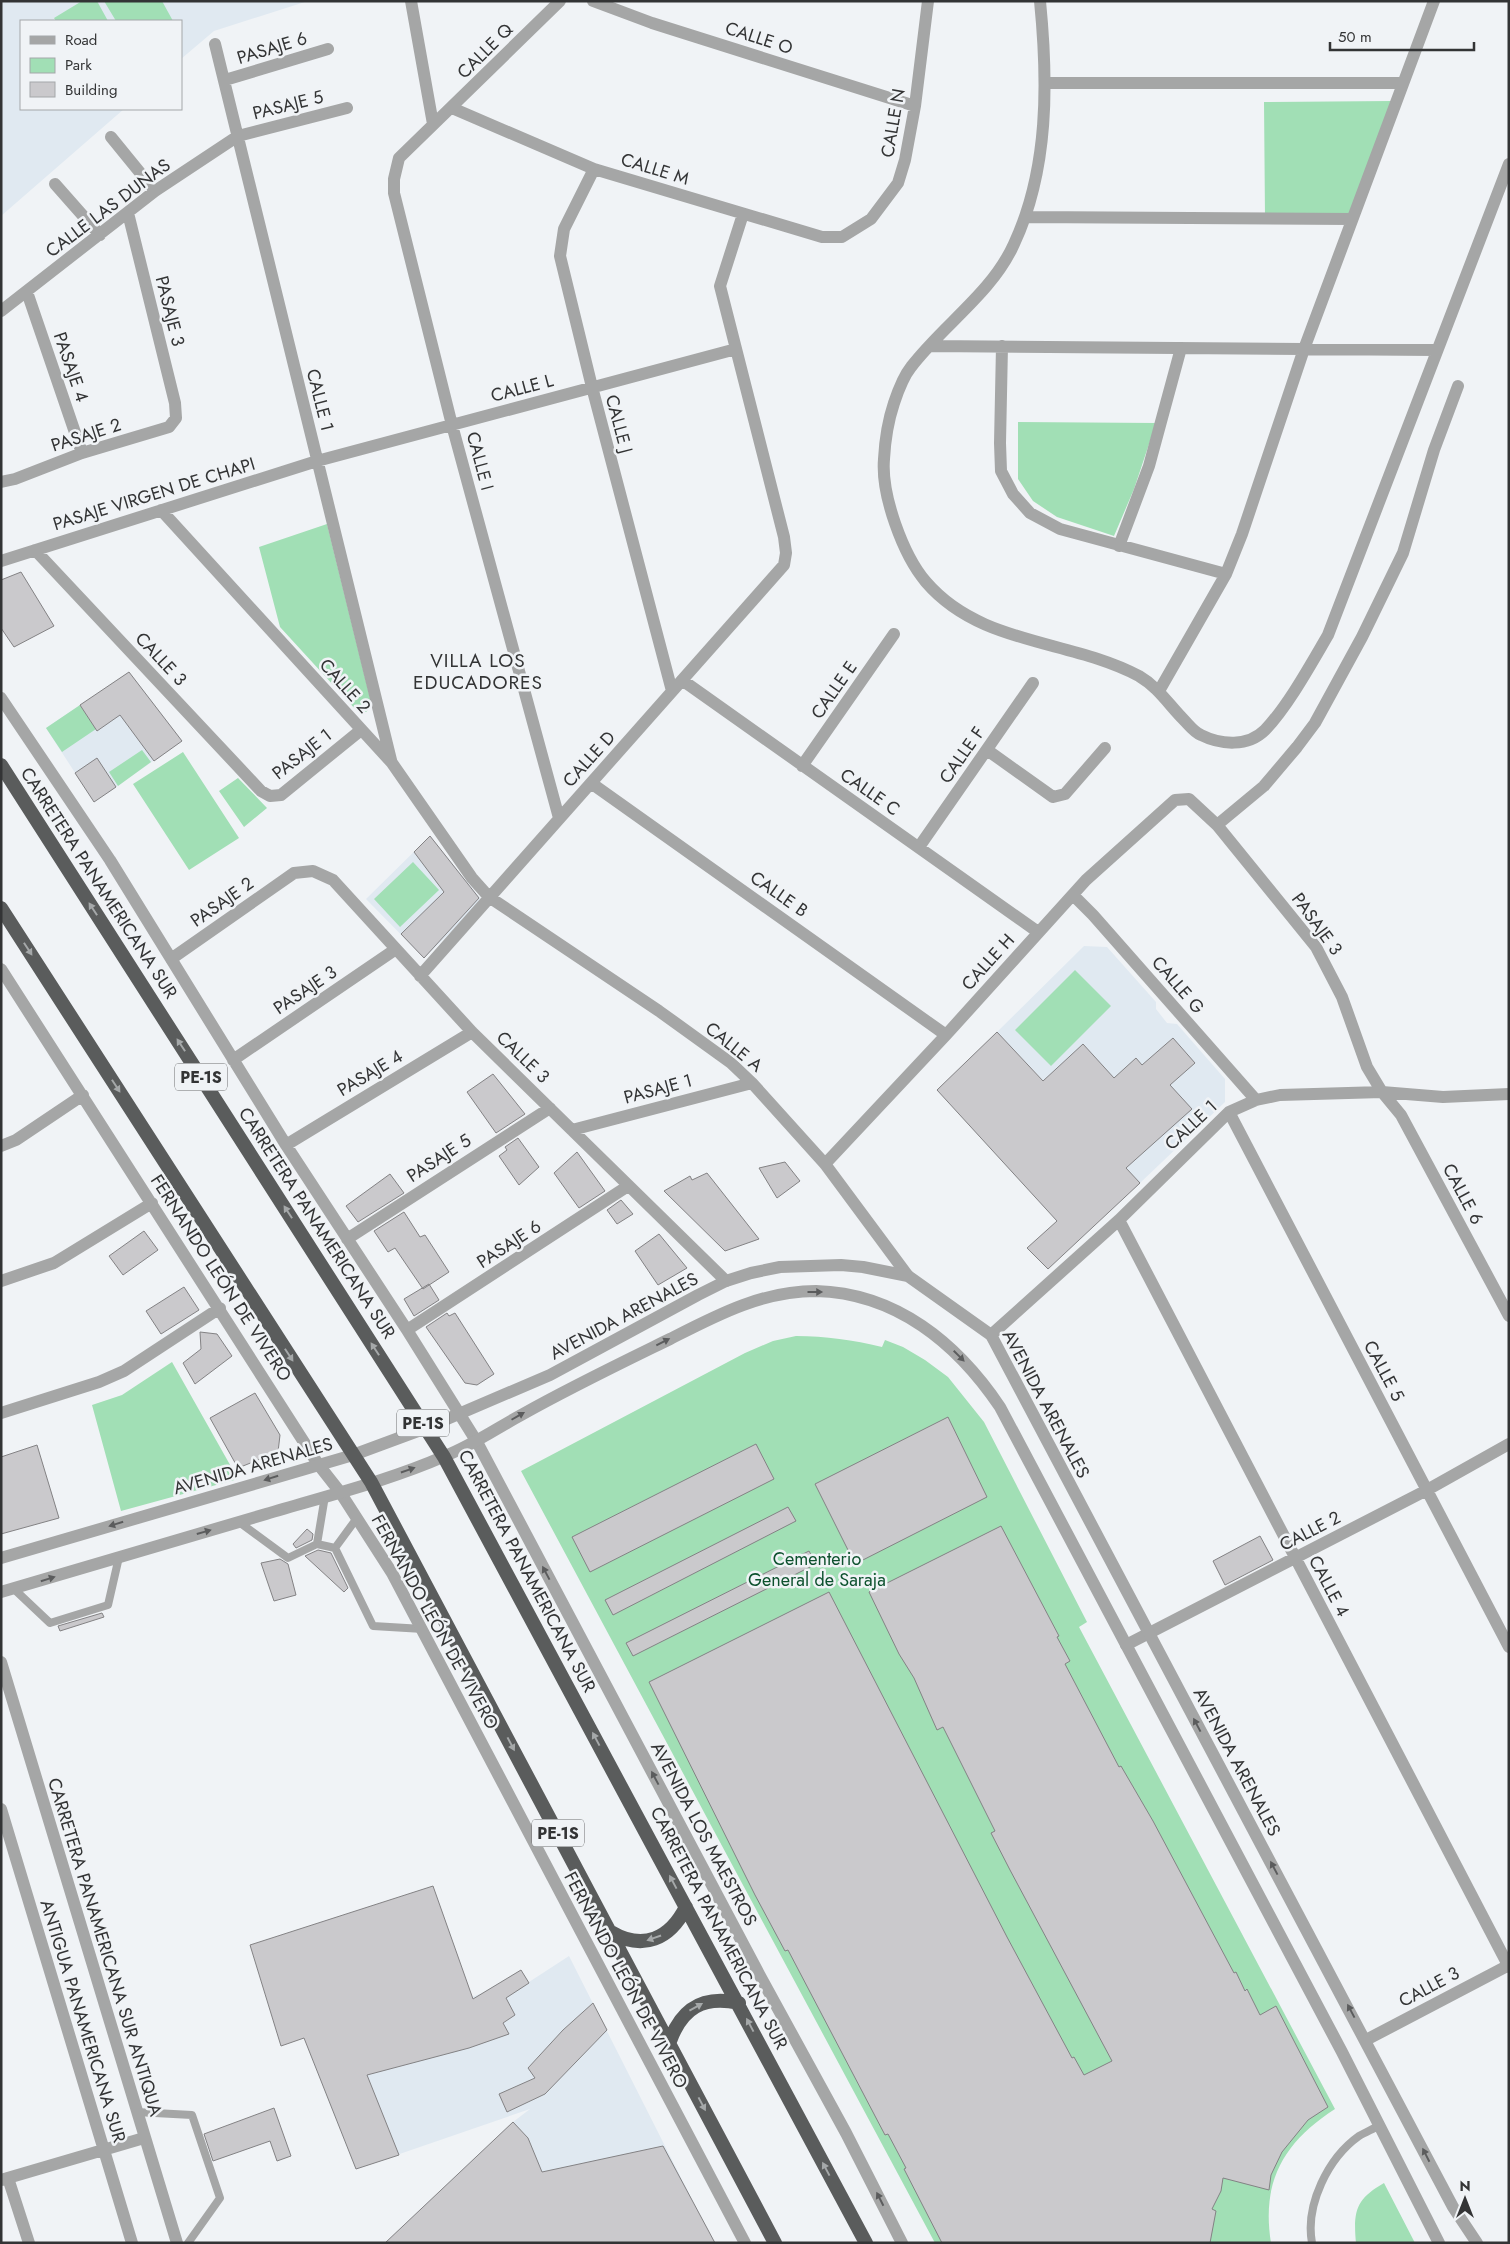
<svg xmlns="http://www.w3.org/2000/svg" width="1510" height="2244" font-family="Jost,sans-serif">
  <rect width="100%" height="100%" fill="#f0f3f6"/>
  <path fill="#e0e9f1" d="M1,1h307l-94,30 -33,28v-38h-160v88h103l-123,107z
    M129,672l53,69 -88,61 -48,-74z
    M430,836l50,62v6l-56,54 -58,-59z
    M1084,946l23,1 49,55v7l11,14 10,1 48,55v23l-85,81 -143,-151z
    M569,1956l145,287h-329l128,-121 17,-13 -174,60 -50,-127 151,-39 25,-10 39,-23 8,12z"/>
  <path fill="#a1dfb5" d="M82,1h15l11,20h-52l-2,-3z
    M104,1h58l11,20h-57z
    M1392,101l-44,115 -83,1 -1,-115z
    M1018,422l138,1 -22,66 -20,47 -57,-19 -24,-16 -15,-22z
    M327,524l45,182 -6,6 -10,-2 -76,-83 -21,-80z
    M80,705l16,24 -34,23 -16,-24z
    M142,750l9,12 -33,24 -9,-14z
    M183,752l56,86 -50,32 -56,-86z
    M238,778l29,30 -23,19 -25,-36z
    M413,862l26,28 -39,37 -26,-28z
    M1075,970l36,36 -60,60 -36,-36z
    M796,1336c30,0 57,4 86,11l3,-7 18,7 22,13 23,17 36,45 103,200 -8,5 256,482c-51,33 -74,72 -64,134h-336l-414,-772 224,-118 28,-12z
    M172,1362l66,117 -117,32 -29,-106 30,-10z
    M1384,2183l31,60h-59c-3,-32 0,-44 28,-60z"/>
  <path fill="#cac9cc" stroke="#838284" d="M21,572l33,54 -40,21 -13,-19v-48z
    M129,672l53,69 -28,20 -34,-46 -23,16 -17,-26z
    M97,758l19,29 -22,15 -19,-29z
    M430,836l49,62 -55,60 -23,-24 43,-42 -30,-40z
    M997,1032l46,49 40,-37 31,34 22,-20 6,7 31,-27 22,25 -25,22 22,24 -66,59 14,15 -92,86 -21,-21 30,-27 -120,-131z
    M493,1074l32,40 -29,19 -29,-41z
    M518,1138l21,29 -20,18 -20,-29 8,-6 -2,-3z
    M577,1152l28,39 -26,17 -25,-35z
    M785,1162l15,19 -23,17 -18,-30z
    M707,1173l52,66 -34,12 -61,-60 26,-15 2,4z
    M390,1174l14,19 -46,29 -12,-16z
    M621,1200l12,14 -16,10 -10,-14z
    M404,1212l16,25 5,-2 24,37 -26,17 -28,-41 -7,4 -14,-21z
    M144,1231l14,19 -35,25 -14,-19z
    M659,1234l28,34 -29,17 -23,-34z
    M429,1284l10,16 -25,16 -10,-17z
    M184,1287l15,23 -38,24 -15,-23z
    M447,1313l2,3 6,-3 39,61 -17,11 -12,-2 -39,-56z
    M200,1332l17,2 15,22 -37,28 -12,-21 18,-14z
    M255,1393l25,42 -2,17 -40,16 -28,-50z
    M948,1417l39,80 -132,67 -40,-80z
    M756,1444l18,35 -184,93 -18,-35z
    M37,1445l22,73 -58,16v-77z
    M788,1507l8,14 -183,94 -8,-15z
    M1001,1526l58,110 -2,1 13,24 -5,3 54,103 2,-1 32,55 81,152 2,-1 9,19 2,-2 13,26 16,-9 52,101 -20,13 -26,32 -11,23 -2,15 -46,-12 -2,13 -9,18 4,2 -6,32h-268l-38,-74 2,-1 -18,-34 -3,1 -97,-185 -3,1 -30,-56 -106,-213 180,-90 178,345 65,121 2,-1 10,18 28,-14 -102,-191 -19,-37 4,-2 -52,-104 -6,3 -23,-52 -15,-24 -30,-62z
    M307,1529l6,5 -1,6 -16,8 -3,-4z
    M1260,1536l13,24 -48,25 -12,-24z
    M318,1550l13,3 17,35 -4,4 -39,-36z
    M809,1551l7,13 -183,92 -7,-13z
    M280,1559l8,5 8,31 -22,6 -13,-38z
    M102,1613l2,4 -44,14 -2,-5z
    M433,1886l40,113 48,-29 8,13 -23,15 9,17 -12,8 6,11 -40,14 -102,27 32,80 -43,14 -52,-131 -23,8 -31,-101z
    M593,2003l14,27 -62,64 -38,18 -8,-18 36,-16 -7,-10 35,-38z
    M274,2108l17,48 -14,5 -7,-20 -57,20 -9,-27z
    M513,2122l15,16 14,34 121,-26 52,97h-330z"/>
  <g fill="none" stroke-linecap="round" stroke-linejoin="round">
    <path stroke="#a5a6a6" stroke-width="8" d="M357,1518l-22,30 38,78 50,3
      M239,1522l49,36 29,-14 8,-48
      M317,1544l18,4
      M14,1589l36,34 58,-18 11,-48
      M136,2112l56,3 28,83 -32,45
      M1312,2243c-7,-38 16,-85 47,-107 7,-4 14,-7 21,-11"/>
    <path stroke="#a5a6a6" stroke-width="12" d="M411,1l22,123
      M593,1l59,22 263,83
      M1040,1c8,81 9,168 -26,243 -22,49 -71,81 -103,123 -8,10 -13,24 -17,36 -6,18 -9,37 -10,56 -3,36 19,96 42,123 55,64 144,57 213,94 19,11 30,29 45,44 5,5 10,12 17,15 20,10 47,12 64,-5 23,-24 46,-66 63,-95l181,-471
      M215,44l176,716
      M225,80l103,-31
      M1046,83h357
      M452,108l142,61 228,68h20l29,-18 27,-36 7,-23 10,-54 13,-105
      M111,137l44,54
      M594,169l-30,60 -4,27 32,131 80,304
      M55,184l45,51
      M1026,217l326,2
      M27,292l55,161
      M1,311l154,-120 83,-55 109,-28
      M930,346l506,4
      M1002,346l-2,97 1,28 12,23 17,19 30,16 166,45
      M1,482l14,-3 67,-26 87,-26 7,-9 -1,-15 -47,-190
      M161,510l231,253 80,115 17,19 170,114 72,52 21,20 73,81 83,112
      M1119,546l30,-80 32,-118
      M35,550l226,241 9,5 11,-1 80,-65
      M1,561l316,-100 419,-112
      M682,680l356,252
      M1159,691l67,-117 16,-40 62,-185 130,-348
      M1,698l109,162 176,285 121,185 70,112 282,532 87,159 56,110
      M987,750l66,47 12,-3 40,-46
      M802,766l92,-132
      M591,783l355,252
      M559,818l-107,-393 -58,-232v-14l5,-21 161,-157
      M1217,825l47,-39 33,-39 18,-24 47,-86 41,-84 31,-103 24,-64
      M919,847l114,-164
      M1073,895l20,20 163,185
      M171,959l123,-86 19,-2 20,9 139,152 254,249
      M1,969l317,495 22,28 52,81 353,670
      M420,976l364,-411 2,-12 -2,-16 -64,-251 23,-72
      M233,1060l163,-111
      M1229,1112l280,535
      M572,1130l180,-47
      M286,1145l186,-113
      M1,1146l15,-6 67,-45
      M825,1164l121,-129 140,-155 89,-80 14,-1 28,26 99,122 26,50 25,70 15,25 19,23 108,201
      M1119,1220l390,747
      M347,1239l203,-131
      M1,1281l53,-18 98,-60
      M407,1330l221,-144
      M991,1335l128,-115 110,-108 27,-12 24,-5 102,-3 61,5 66,-3
      M1,1413l98,-31 25,-11 96,-63
      M1126,1645l301,-155 82,-46
      M1,1809l131,434
      M1366,2040l143,-75
      M8,2178l21,65
      M1,2180l143,-42"/>
    <path stroke="#a5a6a6" stroke-width="12" d="M1,1558l352,-103 73,-27 124,-53 148,-80 28,-14 25,-8 29,-6 61,-2 22,2 45,9 83,59 462,872 24,36
      M1,1592c89,-26 177,-52 265,-78 60,-18 122,-33 179,-58 28,-11 52,-28 78,-42 48,-27 98,-51 147,-75 47,-24 92,-48 146,-48 80,2 141,52 184,116l342,645 97,191
      M1,1662l176,581"/>
    <path stroke="#5a5c5c" stroke-width="14" d="M1,765l443,692 422,786
      M1,908l370,574 404,761
      M611,1932c32,19 59,7 75,-25
      M670,2041c12,-33 33,-46 69,-38"/>
  </g>
  <defs><path id="oneway-solid" d="M-6-.8H1V-3.2L6.5 0L1 3.2V.8H-6Z" transform="scale(1.25)"/></defs>
  <g fill="#a5a8a9">
    <use href="#oneway-solid" transform="translate(93 909) rotate(-123)"/>
    <use href="#oneway-solid" transform="translate(28 949) rotate(57)"/>
    <use href="#oneway-solid" transform="translate(181 1045) rotate(-123)"/>
    <use href="#oneway-solid" transform="translate(116 1086) rotate(57)"/>
    <use href="#oneway-solid" transform="translate(288 1212) rotate(-123)"/>
    <use href="#oneway-solid" transform="translate(375 1349) rotate(-123)"/>
    <use href="#oneway-solid" transform="translate(289 1355) rotate(57)"/>
    <use href="#oneway-solid" transform="translate(596 1739) rotate(-118)"/>
    <use href="#oneway-solid" transform="translate(511 1744) rotate(62)"/>
    <use href="#oneway-solid" transform="translate(673 1882) rotate(-118)"/>
    <use href="#oneway-solid" transform="translate(654 1938) rotate(161)"/>
    <use href="#oneway-solid" transform="translate(696 2007) rotate(-29)"/>
    <use href="#oneway-solid" transform="translate(750 2025) rotate(-118)"/>
    <use href="#oneway-solid" transform="translate(702 2104) rotate(62)"/>
    <use href="#oneway-solid" transform="translate(826 2169) rotate(-118)"/>
  </g>
  <g fill="#5b5c5d">
    <use href="#oneway-solid" transform="translate(815 1292)"/>
    <use href="#oneway-solid" transform="translate(663 1342) rotate(-27)"/>
    <use href="#oneway-solid" transform="translate(959 1356) rotate(45)"/>
    <use href="#oneway-solid" transform="translate(518 1416) rotate(-30)"/>
    <use href="#oneway-solid" transform="translate(408 1470) rotate(-19)"/>
    <use href="#oneway-solid" transform="translate(271 1478) rotate(163)"/>
    <use href="#oneway-solid" transform="translate(116 1524) rotate(163)"/>
    <use href="#oneway-solid" transform="translate(204 1532) rotate(-16)"/>
    <use href="#oneway-solid" transform="translate(546 1573) rotate(-118)"/>
    <use href="#oneway-solid" transform="translate(48 1579) rotate(-17)"/>
    <use href="#oneway-solid" transform="translate(1197 1725) rotate(-118)"/>
    <use href="#oneway-solid" transform="translate(655 1778) rotate(-118)"/>
    <use href="#oneway-solid" transform="translate(1274 1868) rotate(-118)"/>
    <use href="#oneway-solid" transform="translate(1351 2011) rotate(-118)"/>
    <use href="#oneway-solid" transform="translate(1426 2155) rotate(-117)"/>
    <use href="#oneway-solid" transform="translate(880 2199) rotate(-117)"/>
  </g>
  <g text-anchor="middle" stroke-width="5" stroke-linejoin="round" paint-order="stroke">
    <g fill="#f0f3f6" stroke="#6c6d6f" stroke-width="1">
      <rect x="175" y="1063.5" width="52" height="27" rx="4"/>
      <rect x="397" y="1409.5" width="52" height="27" rx="4"/>
      <rect x="532" y="1819.5" width="52" height="27" rx="4"/>
    </g>
    <g font-size="16" font-weight="bold" fill="#333435">
      <text x="201" y="1083">PE-1S</text>
      <text x="423" y="1429">PE-1S</text>
      <text x="558" y="1839">PE-1S</text>
    </g>
    <g font-size="18" fill="#333435" stroke="#f0f3f6">
      <text transform="translate(759 38) rotate(18)" y="6">CALLE O</text>
      <text transform="translate(272 48) rotate(-17)" y="6">PASAJE 6</text>
      <text transform="translate(485 51) rotate(-45)" y="6">CALLE Q</text>
      <text transform="translate(288 105) rotate(-14)" y="6">PASAJE 5</text>
      <text transform="translate(893 123) rotate(-80)" y="6">CALLE N</text>
      <text transform="translate(655 169) rotate(17)" y="6">CALLE M</text>
      <text transform="translate(108 208) rotate(-37)" y="6">CALLE LAS DUNAS</text>
      <text transform="translate(170 311) rotate(76)" y="6">PASAJE 3</text>
      <text transform="translate(71 367) rotate(71)" y="6">PASAJE 4</text>
      <text transform="translate(522 388) rotate(-15)" y="6">CALLE L</text>
      <text transform="translate(320 400) rotate(76)" y="6">CALLE 1</text>
      <text transform="translate(619 424) rotate(75)" y="6">CALLE J</text>
      <text transform="translate(86 435) rotate(-18)" y="6">PASAJE 2</text>
      <text transform="translate(480 461) rotate(75)" y="6">CALLE I</text>
      <text transform="translate(154 494) rotate(-17)" y="6">PASAJE VIRGEN DE CHAPI</text>
      <text transform="translate(161 659) rotate(47)" y="6">CALLE 3</text>
      <text transform="translate(345 686) rotate(48)" y="6">CALLE 2</text>
      <text transform="translate(834 690) rotate(-55)" y="6">CALLE E</text>
      <text transform="translate(302 754) rotate(-38)" y="6">PASAJE 1</text>
      <text transform="translate(962 755) rotate(-55)" y="6">CALLE F</text>
      <text transform="translate(589 759) rotate(-48)" y="6">CALLE D</text>
      <text transform="translate(870 792) rotate(35)" y="6">CALLE C</text>
      <text transform="translate(99 883) rotate(57)" y="6">CARRETERA PANAMERICANA SUR</text>
      <text transform="translate(779 894) rotate(35)" y="6">CALLE B</text>
      <text transform="translate(222 902) rotate(-35)" y="6">PASAJE 2</text>
      <text transform="translate(1317 924) rotate(54)" y="6">PASAJE 3</text>
      <text transform="translate(988 962) rotate(-48)" y="6">CALLE H</text>
      <text transform="translate(1178 985) rotate(49)" y="6">CALLE G</text>
      <text transform="translate(305 990) rotate(-34)" y="6">PASAJE 3</text>
      <text transform="translate(734 1047) rotate(39)" y="6">CALLE A</text>
      <text transform="translate(523 1057) rotate(44)" y="6">CALLE 3</text>
      <text transform="translate(370 1073) rotate(-31)" y="6">PASAJE 4</text>
      <text transform="translate(658 1089) rotate(-15)" y="6">PASAJE 1</text>
      <text transform="translate(1191 1125) rotate(-43)" y="6">CALLE 1</text>
      <text transform="translate(439 1158) rotate(-33)" y="6">PASAJE 5</text>
      <text transform="translate(1463 1194) rotate(62)" y="6">CALLE 6</text>
      <text transform="translate(317 1223) rotate(57)" y="6">CARRETERA PANAMERICANA SUR</text>
      <text transform="translate(509 1244) rotate(-33)" y="6">PASAJE 6</text>
      <text transform="translate(221 1278) rotate(57)" y="6">FERNANDO LEÓN DE VIVERO</text>
      <text transform="translate(624 1316) rotate(-28)" y="6">AVENIDA ARENALES</text>
      <text transform="translate(1384 1371) rotate(62)" y="6">CALLE 5</text>
      <text transform="translate(1046 1404) rotate(62)" y="6">AVENIDA ARENALES</text>
      <text transform="translate(253 1466) rotate(-16)" y="6">AVENIDA ARENALES</text>
      <text transform="translate(1310 1531) rotate(-27)" y="6">CALLE 2</text>
      <text transform="translate(527 1571) rotate(62)" y="6">CARRETERA PANAMERICANA SUR</text>
      <text transform="translate(1329 1586) rotate(62)" y="6">CALLE 4</text>
      <text transform="translate(435 1622) rotate(61)" y="6">FERNANDO LEÓN DE VIVERO</text>
      <text transform="translate(1237 1762) rotate(62)" y="6">AVENIDA ARENALES</text>
      <text transform="translate(704 1834) rotate(62)" y="6">AVENIDA LOS MAESTROS</text>
      <text transform="translate(719 1928) rotate(62)" y="6">CARRETERA PANAMERICANA SUR</text>
      <text transform="translate(105 1947) rotate(73)" y="6">CARRETERA PANAMERICANA SUR ANTIQUA</text>
      <text transform="translate(626 1980) rotate(62)" y="6">FERNANDO LEÓN DE VIVERO</text>
      <text transform="translate(1429 1987) rotate(-28)" y="6">CALLE 3</text>
      <text transform="translate(83 2021) rotate(73)" y="6">ANTIGUA PANAMERICANA SUR</text>
    </g>
    <g font-size="18" fill="#0d512e" stroke="#f0f3f6">
      <text x="817" y="1565">Cementerio<tspan x="817" dy="21">General de Saraja</tspan></text>
    </g>
    <g font-size="19" letter-spacing="1" fill="#333435" stroke="#f0f3f6">
      <text x="478" y="667">VILLA LOS<tspan x="478" dy="22">EDUCADORES</tspan></text>
    </g>
  </g>
  <rect width="1510" height="2244" fill="none" stroke="#333435" stroke-width="5"/>
  <rect x="20" y="20" width="162" height="90" fill="#f0f3f6" stroke="#a4a7a9"/>
  <rect x="30" y="36" width="25" height="8" fill="#a5a6a6" stroke="#a4a7a9"/>
  <text x="65" y="45" font-size="15" fill="#333435">Road</text>
  <rect x="30" y="58" width="25" height="15" fill="#a1dfb5" stroke="#a4a7a9"/>
  <text x="65" y="70" font-size="15" fill="#333435">Park</text>
  <rect x="30" y="82" width="25" height="15" fill="#cac9cc" stroke="#a4a7a9"/>
  <text x="65" y="95" font-size="15" fill="#333435">Building</text>
  <g transform="translate(1465 2199)" stroke="#f0f3f6" stroke-width="4" paint-order="stroke">
  <path d="M0-4L9 19L0 12L-9 19Z" fill="#333435"/>
  <text y="-8" font-size="14" font-weight="bold" text-anchor="middle" fill="#333435">N</text>
  </g>
  <path d="M1330 42v8h144v-8" fill="none" stroke="#333435" stroke-width="2.5"/>
  <text x="1338" y="42" font-size="15" fill="#333435" stroke="#f0f3f6" stroke-width="4" paint-order="stroke">50 m</text>
</svg>
